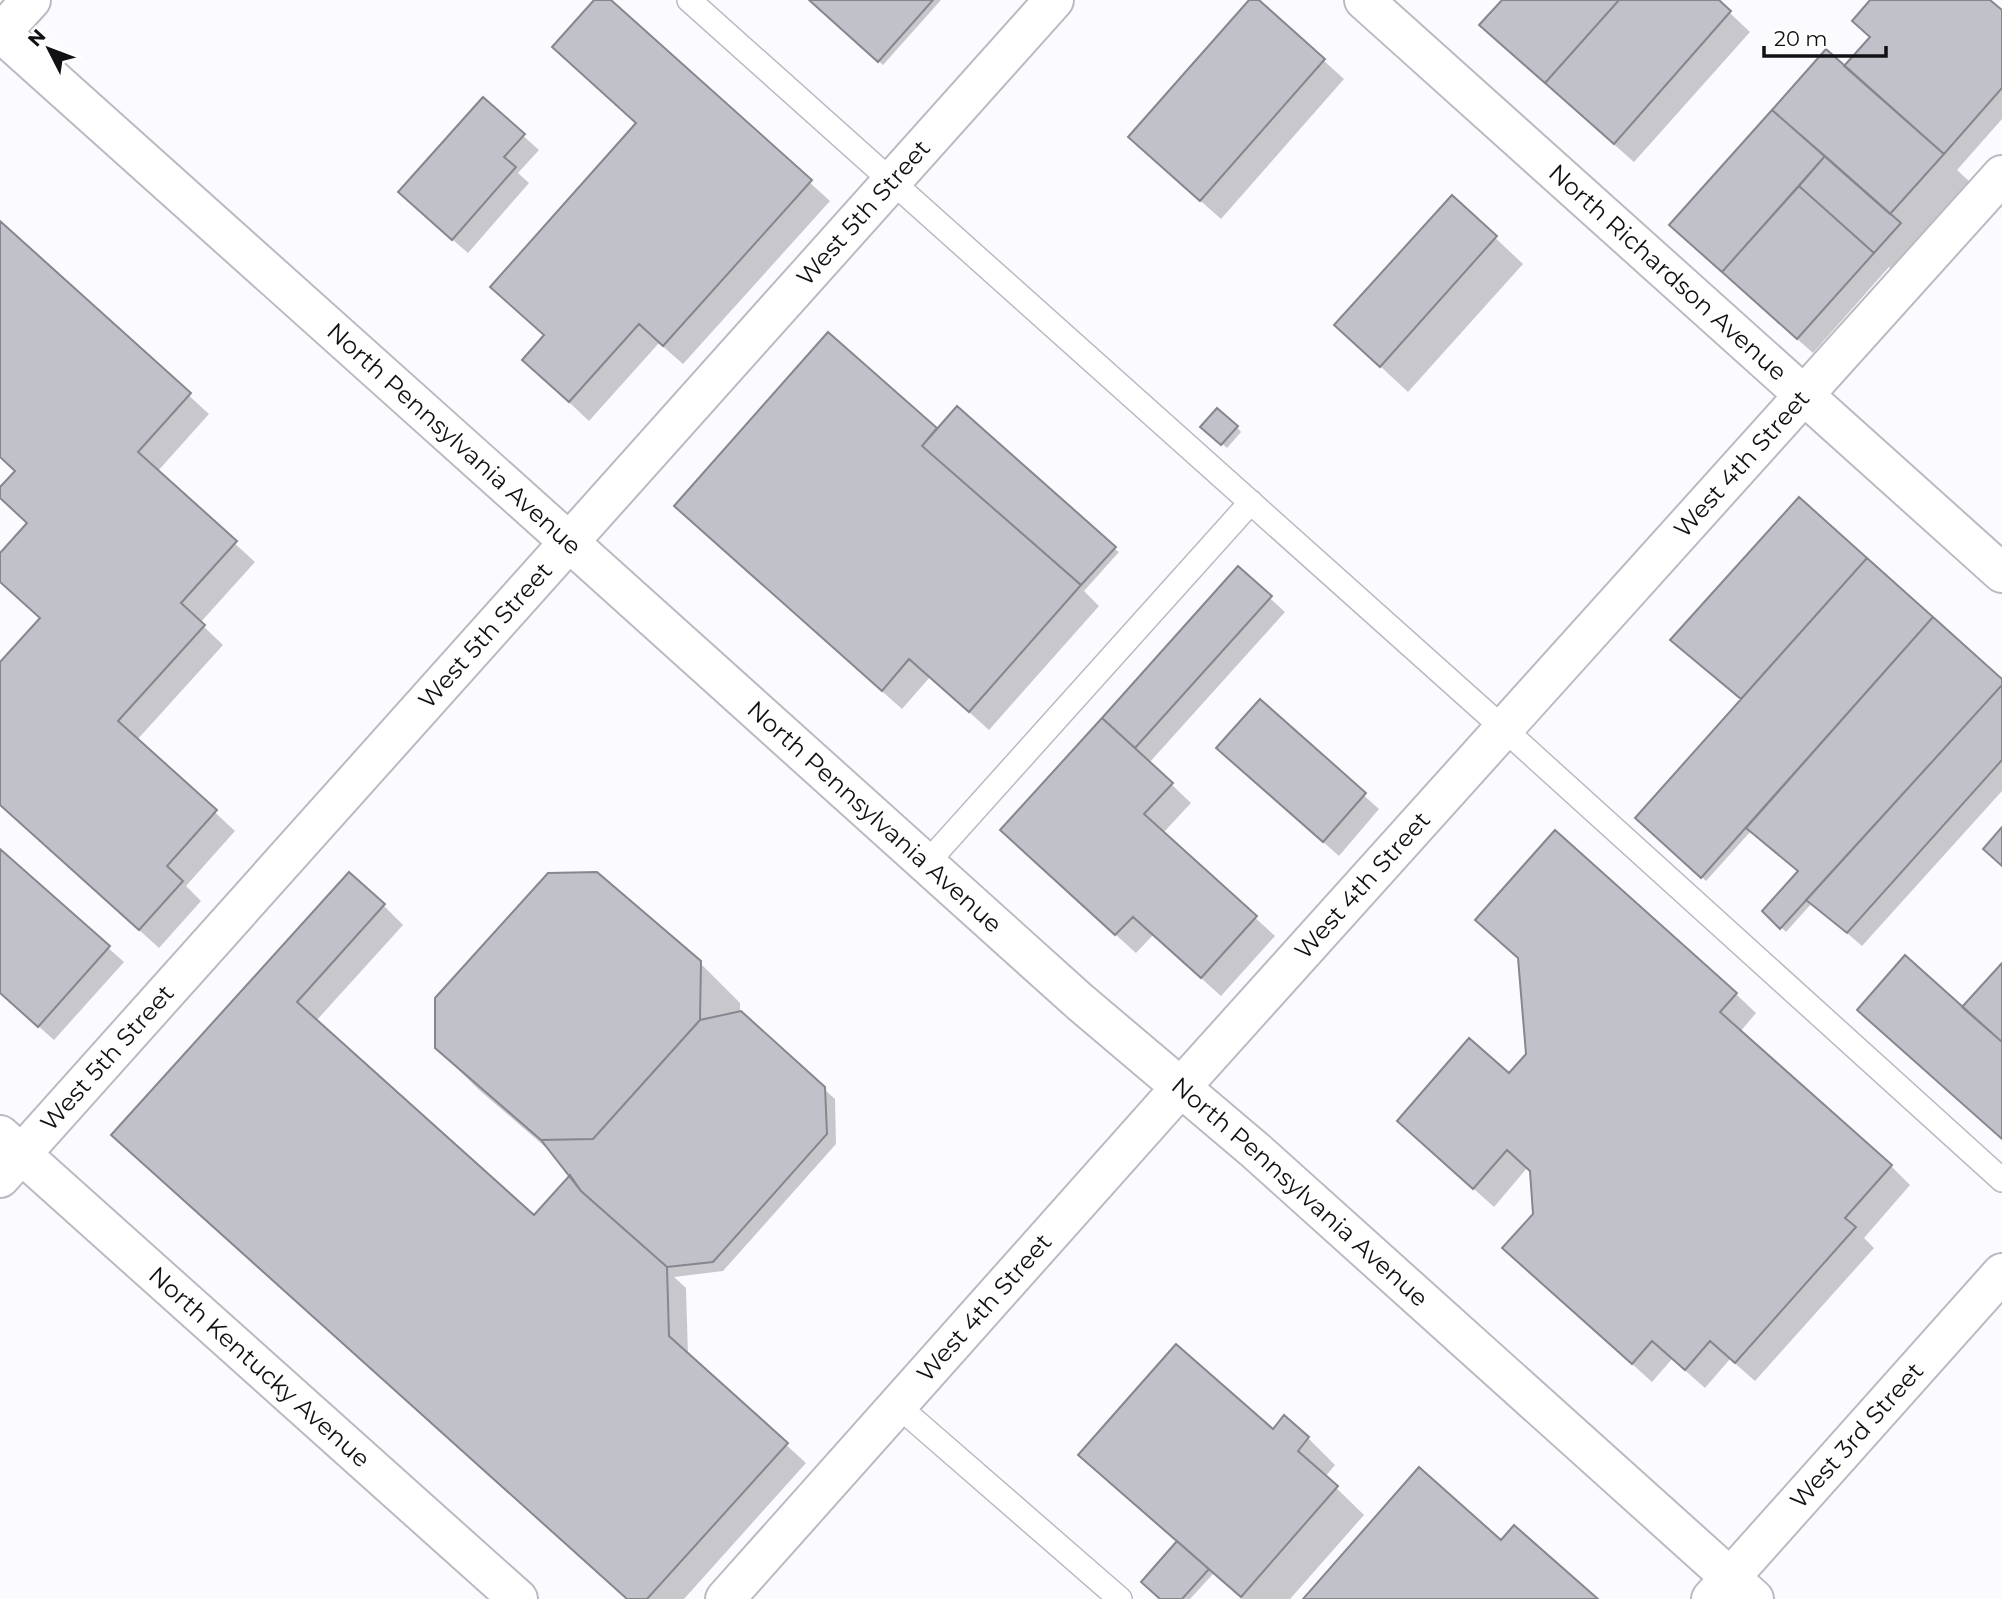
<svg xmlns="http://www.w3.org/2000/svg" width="2002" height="1599" font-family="Montserrat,sans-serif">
  <rect width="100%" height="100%" fill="#fbfbff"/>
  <path fill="#0003" d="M597,0h12l221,201 -147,163 -24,-21 -70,78 -65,-61 21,-24 93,-212 -84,-77z
    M811,0h130l-58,65z
    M1251,0h6l87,79 -123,140 -71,-63z
    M1504,0h212l34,32 -116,130 -133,-117 -19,-20z
    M1873,0h115l14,13v106l-45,51 13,12 -53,60 -14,37 -14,-12 -76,86 -114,-101 -27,-27 172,-157 27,-30z
    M483,100l56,50 -21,23 11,10 -61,70 -53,-46z
    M1452,197l71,67 -115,128 -72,-67z
    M0,223l209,191 -52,58 98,90 -55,61 23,22 -86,95 98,91 -49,55 15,15 -42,47 -159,-144v-139l41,-46 -41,-39v-25l29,-31 -29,-28v-6l16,-18 -16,-15z
    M828,334l109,97 182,121 -35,39 15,15 -110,124 -59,-53 -28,32 -206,-183 -20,-20z
    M1237,427l4,5 -14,16 -20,-17z
    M1799,499l203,182v110l-140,155 -50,-43 -26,29 -21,-21 35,-39 -49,-41 -45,50 -68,-63 105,-118 -56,-46z
    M1238,569l47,43 -136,151 42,40 -28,30 112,103 -54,60 -68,-61 -17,18 -115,-104 82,-130z
    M1260,702l119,107 -40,47 -105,-93z
    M1555,833l181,161 20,19 -16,19 151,134 19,19 -46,53 10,10 -119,133 -25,-22 -25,29 -33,-29 -20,23 -148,-134 31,-34 -3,-42 -5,-4 -33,39 -75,-67 90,-65 18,-20z
    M0,851l124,111 -70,78 -54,-48z
    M384,906l19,19 -87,96 218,197 38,-42 -15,-19 -79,-68 -41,-41 262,-86 41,41v10l95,86 1,45 -113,127 -49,6 12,11 2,67 118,108 -122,136h-57l-494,-444z
    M1273,1431l35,7 27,27 -10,12 39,38 -74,84h-48l-29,-25 -23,25h-28l16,-56 -70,-61 -27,-27z"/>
  <path fill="#c1c1ca" stroke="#86868e" stroke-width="2" d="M594,0h17l201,180 -149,166 -24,-22 -70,78 -47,-42 22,-25 -54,-48 146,-164 -84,-76z
    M809,0h124l-55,62z
    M1249,0h10l66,59 -125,142 -72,-64z
    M1502,0h117l-74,83 -66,-58z
    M1619,0h100l12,11 -117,133 -69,-61z
    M1870,0h120l12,10v78l-58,66 -100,-88 26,-29 -18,-16z
    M1826,49l118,105 -54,60 -118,-104z
    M483,97l42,37 -21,23 12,10 -64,73 -54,-48z
    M1772,110l53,46 -103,116 -53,-47z
    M1825,156l76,67 -27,30 -75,-67z
    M1799,186l75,67 -77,86 -75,-67z
    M1452,195l45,41 -117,131 -46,-42z
    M0,221l191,172 -53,59 99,89 -56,62 24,22 -87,96 99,89 -50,56 16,15 -44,49 -139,-125v-143l40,-44 -40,-36v-29l27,-30 -27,-25v-11l15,-16 -15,-14z
    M828,332l109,96 -15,18 159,139 -112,127 -60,-53 -27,32 -208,-185z
    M957,406l159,141 -35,38 -159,-139z
    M1217,408l21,18 -17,19 -21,-18z
    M1799,497l68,61 -126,141 -71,-59z
    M1867,558l66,59 -232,261 -66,-60z
    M1238,566l34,30 -137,152 -33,-30z
    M1933,617l69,62v6l-222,244 -18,-18 36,-40 -52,-43z
    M2002,685v75l-155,173 -41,-33z
    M1260,699l106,94 -43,49 -107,-94z
    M1102,718l71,65 -29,31 113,102 -56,62 -68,-61 -18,18 -115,-105z
    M2002,827v39l-19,-17z
    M1555,830l182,163 -17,19 172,153 -47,53 11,9 -121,136 -25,-22 -25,29 -33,-29 -20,23 -130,-116 31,-34 -3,-43 -23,-21 -34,39 -76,-68 72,-83 40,35 17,-19 -8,-96 -43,-38z
    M0,849l110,97 -72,81 -38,-34z
    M349,872l36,32 -88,98 237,213 36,-40 11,16 86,76 2,69 119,107 -141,156h-20l-516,-464z
    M597,872l104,89 -1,59 -107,119 -52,1 -106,-92v-50l113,-125z
    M1905,955l97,87v97l-145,-129z
    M2002,963v79l-40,-35z
    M741,1011l84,76 2,47 -114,128 -46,5 -86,-76 -40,-51 52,-1 107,-119z
    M1176,1344l97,85 11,-14 25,22 -11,14 40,35 -97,111 -163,-142z
    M1419,1467l82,73 13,-15 84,74h-295z
    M1177,1541l32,28 -27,30h-22l-19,-17z"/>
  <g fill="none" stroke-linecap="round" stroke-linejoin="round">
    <defs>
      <path id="service" d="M689,0l815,729 498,451
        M926,864l325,-362
        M897,1405l223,194"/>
      <g id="minor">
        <path d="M0,32l569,510"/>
        <path d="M0,34l31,-34"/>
        <path id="s1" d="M1711,1599l291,-326"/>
      </g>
      <g id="tertiary">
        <path id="s2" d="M1364,0l638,573"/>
        <path id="s3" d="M569,542l511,460 176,149 498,448"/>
        <path id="s4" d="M0,1135l518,464"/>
        <path id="s5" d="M0,1178l1054,-1178"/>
        <path id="s6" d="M725,1599l456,-512 821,-912"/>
      </g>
    </defs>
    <use href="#service" stroke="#babac3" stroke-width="26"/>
    <use href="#minor" stroke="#babac3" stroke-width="42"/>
    <use href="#tertiary" stroke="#babac3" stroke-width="42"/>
    <use href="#service" stroke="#fff" stroke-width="23"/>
    <use href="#minor" stroke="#fff" stroke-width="38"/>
    <use href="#tertiary" stroke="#fff" stroke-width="38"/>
  </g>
  <g text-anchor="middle" stroke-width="5" stroke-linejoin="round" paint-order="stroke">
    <g font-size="24" fill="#111114" stroke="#fff">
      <text dy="8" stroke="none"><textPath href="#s5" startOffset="1295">West 5th Street</textPath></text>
      <text dy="8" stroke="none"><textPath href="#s2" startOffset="408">North Richardson Avenue</textPath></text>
      <text transform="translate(454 439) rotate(42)" y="8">North Pennsylvania Avenue</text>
      <text dy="8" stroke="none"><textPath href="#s6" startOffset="1524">West 4th Street</textPath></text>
      <text dy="8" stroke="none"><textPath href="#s5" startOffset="728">West 5th Street</textPath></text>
      <text dy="8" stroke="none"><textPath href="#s3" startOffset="411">North Pennsylvania Avenue</textPath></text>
      <text dy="8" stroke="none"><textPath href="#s6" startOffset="957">West 4th Street</textPath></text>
      <text dy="8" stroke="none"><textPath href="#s5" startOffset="161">West 5th Street</textPath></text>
      <text dy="8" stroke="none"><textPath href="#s3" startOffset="978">North Pennsylvania Avenue</textPath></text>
      <text dy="8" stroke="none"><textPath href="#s6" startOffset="390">West 4th Street</textPath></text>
      <text dy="8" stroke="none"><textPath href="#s4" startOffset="348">North Kentucky Avenue</textPath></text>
      <text dy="8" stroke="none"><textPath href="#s1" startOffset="219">West 3rd Street</textPath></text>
    </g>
  </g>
  <g transform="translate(49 49) rotate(312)" stroke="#ffffff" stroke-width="5" paint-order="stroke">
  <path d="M0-5L12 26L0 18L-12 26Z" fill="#111114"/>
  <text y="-10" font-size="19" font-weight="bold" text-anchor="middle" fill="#111114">N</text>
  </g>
  <path d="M1764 46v10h122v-10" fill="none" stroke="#111114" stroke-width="3.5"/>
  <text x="1774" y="46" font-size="21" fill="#111114" stroke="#ffffff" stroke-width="5" paint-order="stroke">20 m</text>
</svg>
